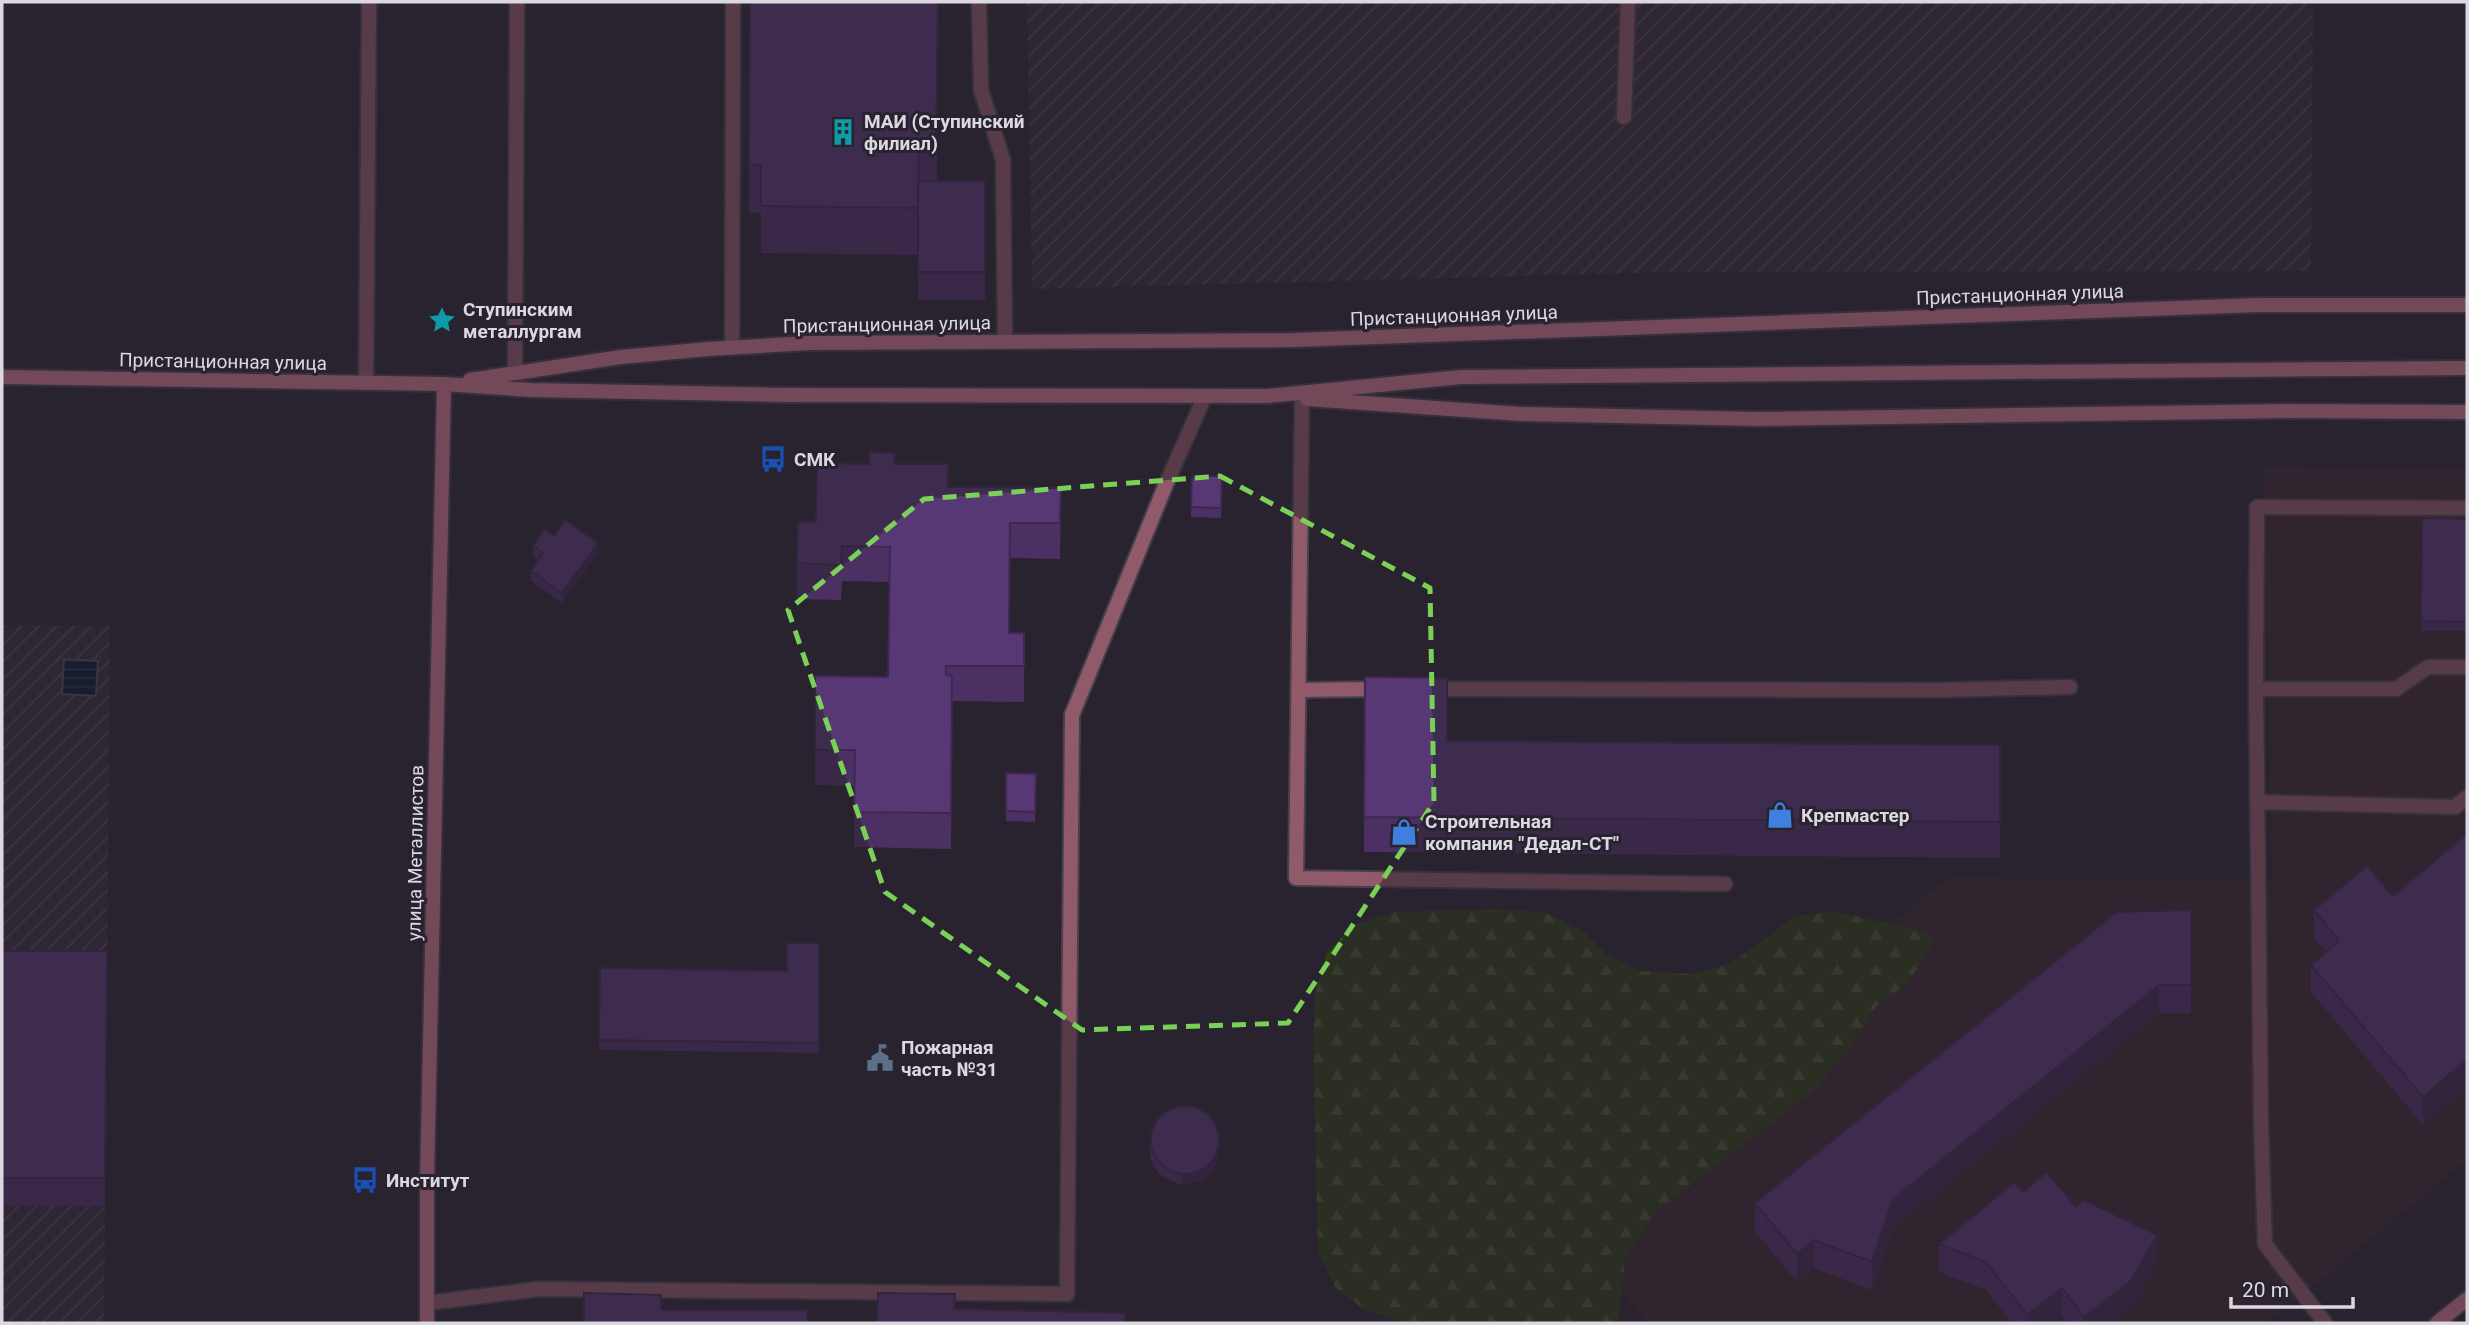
<svg xmlns="http://www.w3.org/2000/svg" width="2469" height="1325" font-family="Roboto,sans-serif">
  <defs>
    <pattern id="industrial-furrows" width="10" height="10" patternUnits="userSpaceOnUse" patternTransform="scale(1.75)"><rect width="10" height="10" fill="#372c3a"/><path d="M-1 1l2-2M0 10L10 0M9 11l2-2" fill="none" stroke="#534a56"/></pattern>
    <pattern id="forest-firs" width="22" height="20" patternUnits="userSpaceOnUse" patternTransform="scale(1.75)"><rect width="22" height="20" fill="#2d3d12"/><path d="M5 1l3.5 6h-7zM16 11l3.5 6h-7z" fill="#4b5834"/></pattern>
    <pattern id="water-rules" width="6" height="5" patternUnits="userSpaceOnUse" patternTransform="scale(1.75)"><rect width="6" height="5" fill="#001730"/><path d="M0 2.5h6" fill="none" stroke="#25384e"/></pattern>
  </defs>
  <rect width="100%" height="100%" fill="#292330"/>
  <path fill="#392730" d="M2264,467l203,1v692l-199,163h-620l-98,-124 399,-322 169,4 154,-1z"/>
  <path fill="url(#industrial-furrows)" d="M1027,2h1286l-2,269 -644,1 -635,17z
    M2,625l108,1 -6,697h-102z"/>
  <path fill="url(#forest-firs)" d="M1494,909l50,3 39,19 24,24 35,16 50,3 38,-10 66,-48 37,-5 88,20 14,10 -27,42 -31,23 -32,49 -34,38 -154,118 -32,46 -7,66h-213l-42,-14 -28,-22 -17,-35 -5,-202 2,-58 12,-39 28,-29 40,-12z"/>
  <path fill="url(#water-rules)" stroke="#425165" stroke-width="2" d="M64,659l34,2 -2,35 -34,-2z"/>
  <g fill="none" stroke-linecap="round" stroke-linejoin="round">
    <defs>
      <path id="lane" d="M979,2l2,88 22,70 2,182
        M1624,117l4,-115
        M732,347l1,-345
        M515,373l2,-371
        M366,383l3,-381
        M1302,398l-6,480 429,6
        M1429,689l511,1 130,-3
        M2256,689h140l32,-22h39
        M1298,690l86,-1
        M2257,802l198,5 12,-10
        M427,1303l112,-14 528,5 5,-579 94,-231 39,-88
        M2325,1323l-60,-79 -4,-120 -5,-435 1,-182 210,1"/>
      <path id="secondary" d="M2,377l442,7 87,6 252,5 485,1 193,-19 1006,-9
        M470,380l151,-23 87,-8 101,-6 486,-3 964,-35h208
        M1307,399l214,15 236,5 531,-8 179,1
        M427,1323v-141l17,-798
        M2437,1323l30,-24"/>
    </defs>
    <use href="#lane" stroke="#46404c" stroke-width="18"/>
    <use href="#secondary" stroke="#46404c" stroke-width="18"/>
    <use href="#lane" stroke="#905a68" stroke-width="14"/>
    <use href="#secondary" stroke="#cd768d" stroke-width="14"/>
  </g>
  <path fill="#4c3064" d="M750,2h188l-1,179h48v119h-67v-50v5l-157,-2v-40l-12,-1z
    M895,464l53,23 113,1 -1,71 -50,-1v75h14v69l-72,-1 -1,148 -97,-2 1,-61 -40,-1v-109l73,1 2,-95 -48,-1 -1,19 -44,-1v-36l19,-41z
    M1192,475l30,1 -1,42 -30,-1z
    M2422,518l45,1v112h-46z
    M554,536l44,17 -36,50 -31,-22v-10l7,-11 -5,-4v-10z
    M1365,677l82,64 553,4v113l-636,-6z
    M1006,773l30,1 -1,48 -29,-1z
    M2467,834v253l-44,38 -112,-133v-27l15,-13 -12,-14v-28l79,-14z
    M2191,910v103h-32l-266,214 -21,63 -58,-22 -17,14 -42,-51v-28z
    M819,943v110l-220,-3 1,-82 187,3z
    M2,951h105l-2,255h-103z
    M1150,1146l69,5 -2,11 -5,10 -9,8 -22,5 -20,-9 -7,-9 -4,-11z
    M2076,1207l81,56 -26,46 -19,14h-44l-6,-7 -10,7h-40l-26,-33 -47,-18v-28z"/>
  <path fill="#3e2751" d="M598,543v10l-36,50v-10z
    M2159,985v28l-266,214 -21,63v-28l21,-63z
    M2467,1059v28l-44,38v-28z
    M1219,1141v10l-2,11 -5,10 -9,8 -22,5v-10z
    M2157,1235v28l-26,46 -19,14h-28v-6z
    M1814,1240v28l-17,14v-28z
    M2062,1288v28l-10,7h-25v-8z"/>
  <path fill="#583874" stroke="#3e2751" stroke-width="2" d="M750,2h188l-2,137h-17l-1,69 -157,-2v-41h-12z
    M918,181h67v91h-67z
    M869,452l26,1 -1,11h54v23l113,1 -1,35h-50l-1,110h15v33h-78v9l6,1 -1,137 -97,-1 1,-62h-40v-74l73,1 2,-130 -48,-1 -1,19 -44,-2 1,-41h18l1,-59 52,1z
    M1192,475l30,1 -1,32 -30,-1z
    M2422,518l45,1v103l-46,-1z
    M565,520l33,23 -36,50 -31,-22 12,-18 -10,-7 11,-17 10,7z
    M1365,677l82,1v63l553,4v77l-636,-5z
    M1006,773l30,1 -1,38 -29,-1z
    M2467,834v225l-44,38 -112,-132 28,-24 -25,-31 53,-44 26,30z
    M2191,910v75h-32l-266,214 -21,63 -58,-22 -17,14 -42,-51 362,-291z
    M787,943h32v100l-220,-3 1,-72 187,3z
    M2,951h105l-2,227h-103z
    M1151 1140a34 34 0 1 1 68 0a34 34 0 1 1-68 0Z
    M2047,1172l29,35 8,-7 73,35 -26,46 -47,36 -22,-29 -35,27 -41,-53 -47,-18 76,-62 8,10z
    M584,1293l77,2v15h146v13h-223z
    M878,1293l77,1 -1,15 171,4v10h-248z"/>
  <path d="M0 0H2469V1325H0ZM1220,476l210,112 4,214 -146,221 -206,7 -197,-138 -97,-282 136,-111z" fill="#292330" fill-opacity=".55" fill-rule="evenodd"/>
  <path fill="none" stroke="#7ad157" stroke-width="5" stroke-dasharray="14 9" stroke-linejoin="round" d="M1220,476l210,112 4,214 -146,221 -206,7 -197,-138 -97,-282 136,-111z"/>
  <defs>
    <symbol id="building-bare" viewBox="-9 -9 18 18"><path d="M-4-6H4V6H1V3H-1V6H-4ZM-2.5-4.3h1.7v1.8h-1.7ZM.8-4.3h1.7v1.8H.8ZM-2.5-1h1.7V.8h-1.7ZM.8-1h1.7V.8H.8Z" fill="#0f9aa8" stroke="#292330" stroke-width="2.5" paint-order="stroke"/></symbol>
    <symbol id="sight-bare" viewBox="-9 -9 18 18"><path d="M0-6L1.8-2.2L6-1.7L2.9 1.2L3.7 5.4L0 3.3L-3.7 5.4L-2.9 1.2L-6-1.7L-1.8-2.2Z" fill="#0f9aa8" stroke="#292330" stroke-width="2.5" paint-order="stroke"/></symbol>
    <symbol id="bus-bare" viewBox="-9 -9 18 18"><path d="M-5-6H5V4H4V6H2V4H-2V6H-4V4H-5ZM-3.5-4V0h7V-4ZM-3.5 1.2v1.5H-2V1.2ZM2 1.2v1.5H3.5V1.2Z" fill="#1a4fb4" stroke="#292330" stroke-width="2.5" paint-order="stroke"/></symbol>
    <symbol id="shop-bare" viewBox="-9 -9 18 18"><path d="M-5-2.5h2.3a2.7 3.5 0 0 1 5.4 0H5L5.5 6h-11ZM-1.5-2.5h3a1.5 2.3 0 0 0-3 0Z" fill="#3f7fe0" stroke="#292330" stroke-width="2.5" paint-order="stroke"/></symbol>
    <symbol id="civic-bare" viewBox="-9 -9 18 18"><path d="M-.6-6.5H3V-4.5H.6V-3L4-1V1h2V6H-6V1h2V-1L-.6-3ZM-1.2 2.5V6h2.4V2.5Z" fill="#5c6f8a" stroke="#292330" stroke-width="2.5" paint-order="stroke"/></symbol>
  </defs>
  <g fill-rule="evenodd">
    <use href="#building-bare" x="824" y="113" width="38" height="38"/>
    <use href="#sight-bare" x="423" y="301" width="38" height="38"/>
    <use href="#bus-bare" x="754" y="440" width="38" height="38"/>
    <use href="#shop-bare" x="1761" y="796" width="38" height="38"/>
    <use href="#shop-bare" x="1385" y="813" width="38" height="38"/>
    <use href="#civic-bare" x="861" y="1039" width="38" height="38"/>
    <use href="#bus-bare" x="346" y="1161" width="38" height="38"/>
  </g>
  <g text-anchor="middle" stroke-width="6" stroke-linejoin="round" paint-order="stroke">
    <g font-size="19" font-weight="bold" fill="#dcd8e1" stroke="#292330" text-anchor="start">
      <text x="864" y="128">МАИ (Ступинский<tspan x="864" dy="22">филиал)</tspan></text>
      <text x="463" y="316">Ступинским<tspan x="463" dy="22">металлургам</tspan></text>
      <text x="794" y="466">СМК</text>
      <text x="1801" y="822">Крепмастер</text>
      <text x="1425" y="828">Строительная<tspan x="1425" dy="22">компания "Дедал-СТ"</tspan></text>
      <text x="901" y="1054">Пожарная<tspan x="901" dy="22">часть №31</tspan></text>
      <text x="386" y="1187">Институт</text>
    </g>
    <g font-size="19" fill="#dcd8e1" stroke="#292330">
      <text transform="translate(2020 294) rotate(-2)" y="7">Пристанционная улица</text>
      <text transform="translate(1454 315) rotate(-2)" y="7">Пристанционная улица</text>
      <text transform="translate(887 324) rotate(-1)" y="7">Пристанционная улица</text>
      <text transform="translate(223 361) rotate(1)" y="7">Пристанционная улица</text>
      <text transform="translate(415 853) rotate(-89)" y="7">улица Металлистов</text>
    </g>
  </g>
  <rect width="2469" height="1325" fill="none" stroke="#dcd8e1" stroke-width="7"/>
  <path d="M2231 1297v10h122v-10" fill="none" stroke="#dcd8e1" stroke-width="3.5"/>
  <text x="2242" y="1297" font-size="21" fill="#dcd8e1" stroke="#292330" stroke-width="5" paint-order="stroke">20 m</text>
</svg>
